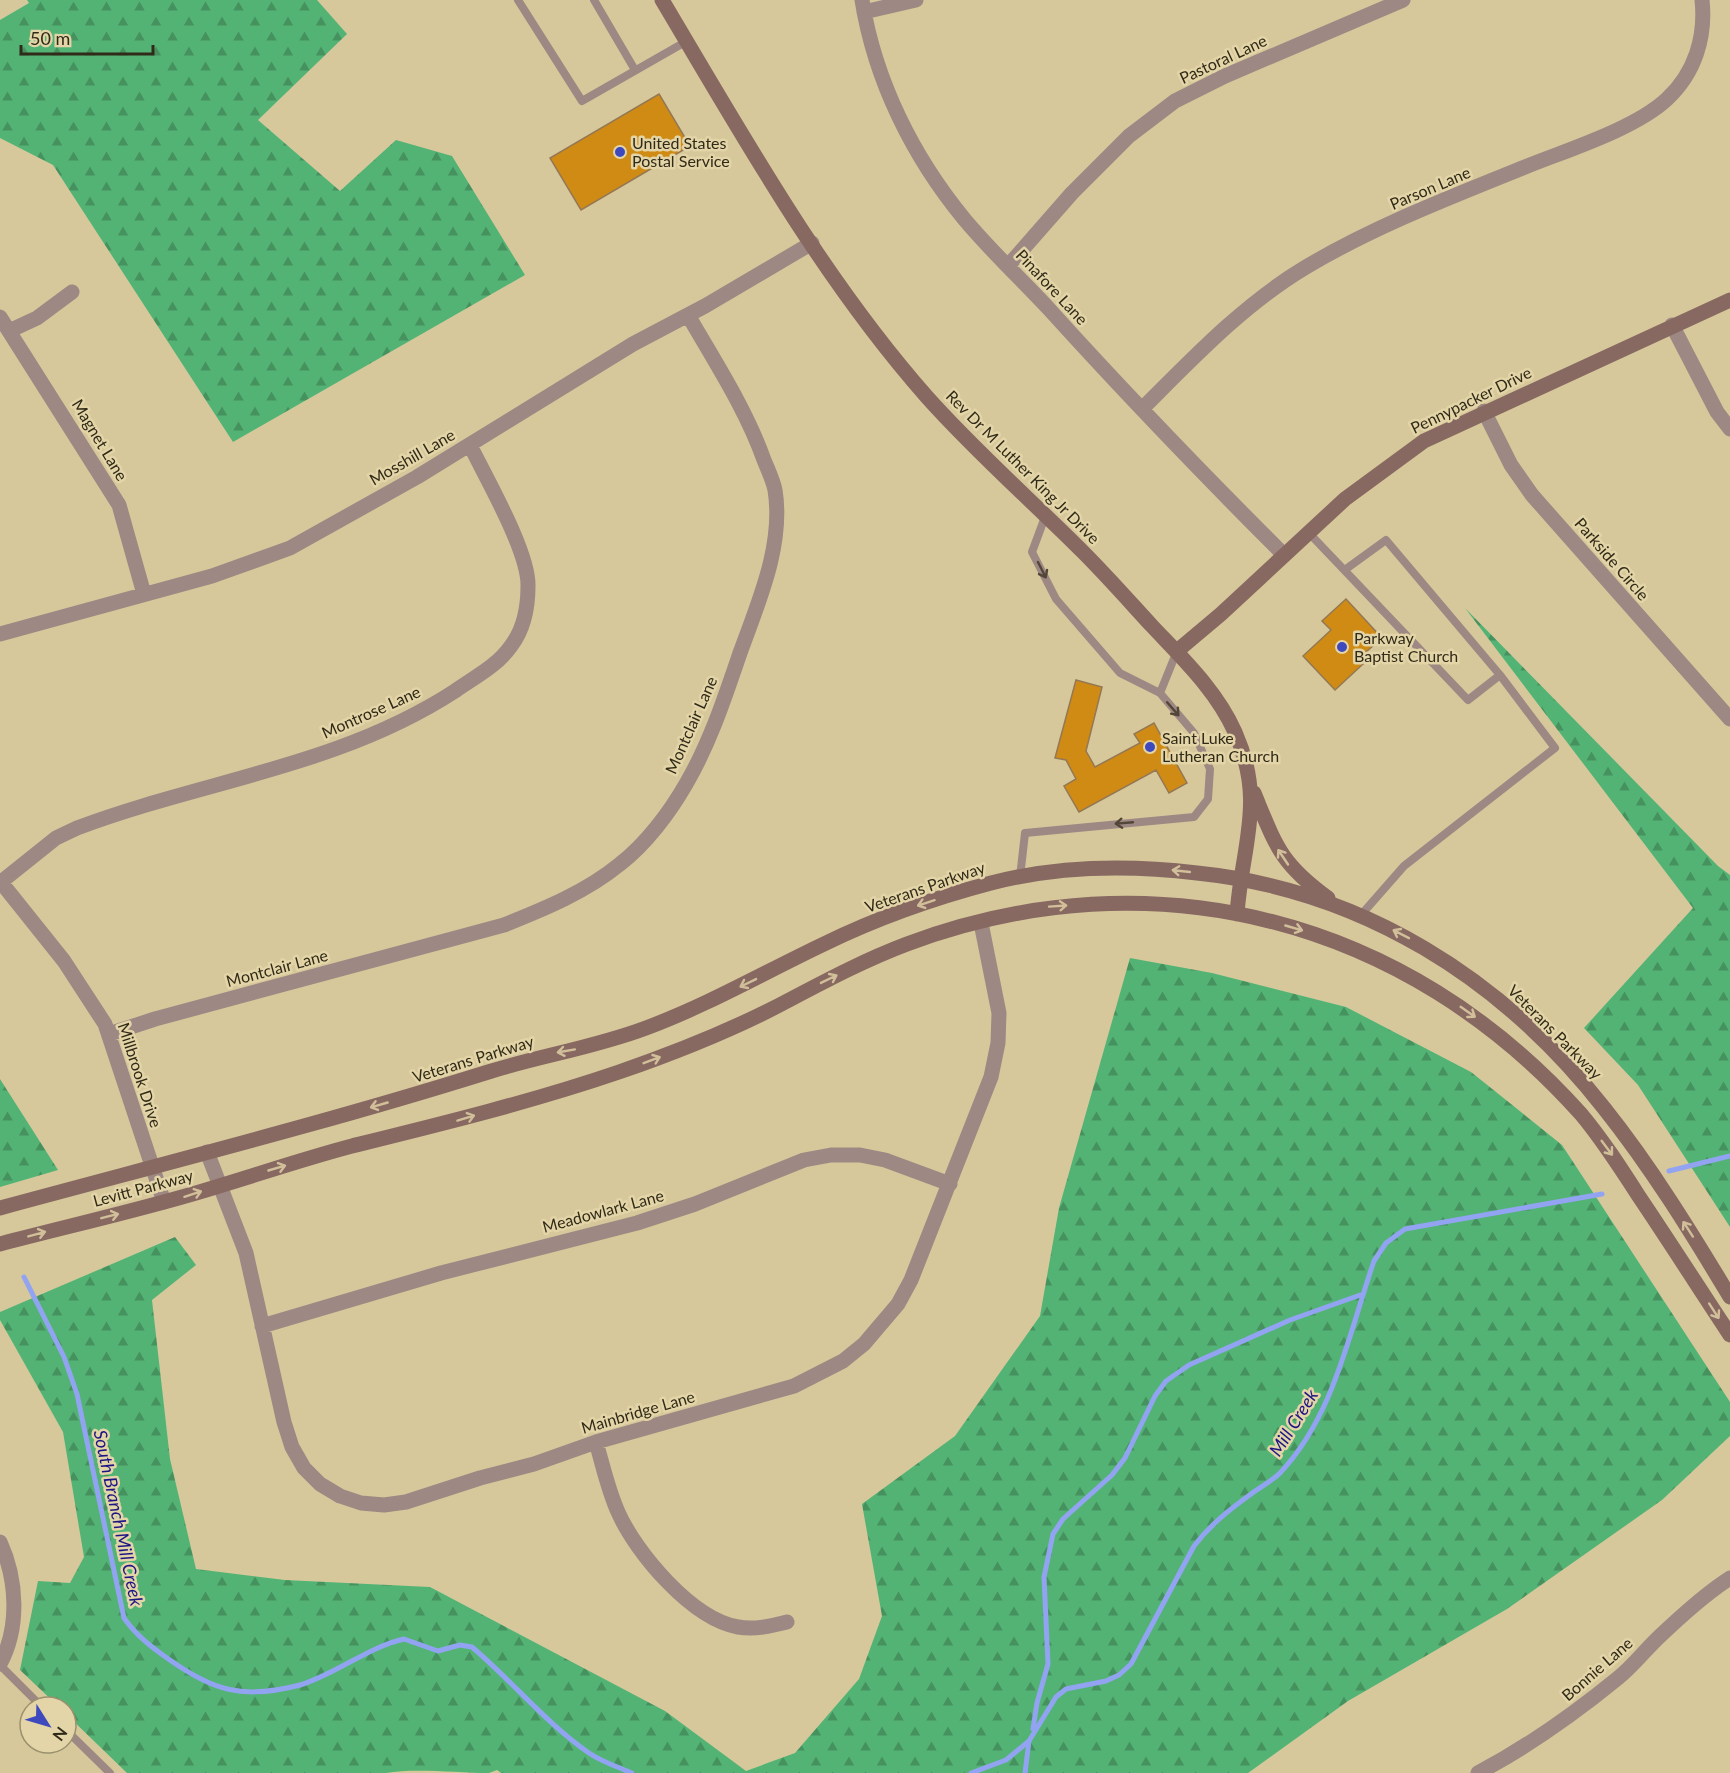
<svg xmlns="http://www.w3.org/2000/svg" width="1730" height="1773" font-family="Lato,sans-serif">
  <defs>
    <pattern id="forest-firs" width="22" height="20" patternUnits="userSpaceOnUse" patternTransform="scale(1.5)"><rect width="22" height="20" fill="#53b375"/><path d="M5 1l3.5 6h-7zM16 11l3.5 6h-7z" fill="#45925f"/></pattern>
  </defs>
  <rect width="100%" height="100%" fill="#d6c89b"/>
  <path fill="url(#forest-firs)" d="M27,0h290l30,34 -89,86 82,71 56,-51 56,16 73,119 -292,167 -180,-277 -53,-27v-118l29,-17z
    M1465,608l253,258 12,9v352l-92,-142 -54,-57 109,-120z
    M1130,958l82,15 134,34 125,65 91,73 168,257v34l-68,64 -155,109 -159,92 -100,72h-747l-4,-3 -8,3c-32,0 -74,-5 -103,0h-259l-61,-59v-7h-7l-39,-37 18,-89 32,2 14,-26 -21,-125 -63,-112v-8l175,-75 21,28 -44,35 18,159 26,110 89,11 145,7 235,124 81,60 49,-18 64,-74 23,-63 -20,-112 93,-68 85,-120 19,-108z
    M0,1079l58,91 -58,17z"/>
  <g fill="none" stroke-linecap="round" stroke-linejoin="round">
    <path stroke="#92a4f1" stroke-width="5" d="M1669,1171l61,-15
      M24,1277l40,80 13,37 47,224c12,17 26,28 43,40 46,33 76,42 133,27 36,-11 68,-38 104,-46l34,12 22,-6 12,2c40,34 74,76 117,106 13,9 29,14 43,20
      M1033,1729l4,-26 11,-39 -4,-87 9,-43 10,-15 49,-44 13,-17 30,-62 11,-15 23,-16 101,-45 73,-26
      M971,1773l35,-13 23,-19
      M1025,1773l4,-32 27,-44 10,-8 40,-8 13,-6 12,-11 63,-118c16,-21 35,-36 57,-52 9,-7 21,-13 29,-21 54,-57 69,-140 94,-212l12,-18 19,-14 197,-35"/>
  </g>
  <path fill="#d08b15" stroke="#947853" stroke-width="1.5" d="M659,94l31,52 -109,64 -31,-52z
    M1346,599l36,39 -24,21 5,5 -28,26 -32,-34 28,-26 -9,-9z
    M1076,680l26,7 -16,64 9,16 45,-24 -6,-9 20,-11 33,60 -18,10 -13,-23 -77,42 -15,-26 12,-7 -10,-19 -11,-2z"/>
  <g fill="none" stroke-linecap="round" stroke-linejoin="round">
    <path stroke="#9e8883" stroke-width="8" d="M518,0l64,101 105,-60
      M594,0l41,70
      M1308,532l160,168 32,-25 55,73 -151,118 -43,49
      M1346,569l40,-29 114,135
      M1160,693l17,-42
      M1020,877l5,-44 169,-16 14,-18 2,-30 -16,-36 -34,-40 -40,-20 -64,-74 -24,-47 13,-35
      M0,1665l42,42
      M66,1730l44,43"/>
    <path stroke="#9e8883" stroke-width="15" d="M862,0c13,81 51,157 103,220 26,31 56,59 84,89 76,84 155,166 235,246
      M864,12l52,-12
      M1008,266l64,-73 57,-57 46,-35 50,-25 178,-76
      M0,317l119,188 25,89
      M1672,325l45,87 13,17
      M9,331l28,-13 35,-26
      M1142,409c51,-51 102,-105 164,-142 69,-41 145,-70 219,-100 42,-17 110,-38 142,-68 28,-26 39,-62 35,-99
      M1484,411l27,54 21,30 198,224
      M0,634l212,-58 78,-28 127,-71 216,-133 72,-38 107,-63
      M0,881l64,80 41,63 59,178
      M1,882l55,-44 21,-10c127,-48 261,-61 378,-137 20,-14 42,-25 56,-45 13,-17 17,-39 17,-60 1,-34 -42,-108 -58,-141
      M109,1034l46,-15 349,-94c40,-16 82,-33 116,-61 26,-20 50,-52 66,-80 24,-41 39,-87 54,-131 18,-50 44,-108 35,-163 -2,-10 -7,-20 -11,-30 -18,-51 -49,-98 -76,-145
      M207,1152l39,101 38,169 8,25 12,21 16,16 20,12 21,7 23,2 22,-3 74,-24 54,-14 62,-22 198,-56 49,-25 21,-17 34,-40 13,-24 80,-203 7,-34 1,-30 -18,-90
      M262,1326l179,-53 196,-50 58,-19 109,-44 27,-5h29l25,5 65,24
      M596,1442c7,24 12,48 22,70 18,41 74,107 120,115 17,3 33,-1 49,-5
      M0,1542c17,37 20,85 0,122
      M1478,1773c51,-27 96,-59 140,-95 15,-12 27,-28 42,-42 21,-20 45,-42 70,-58"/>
    <path stroke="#886962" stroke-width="15" d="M662,0c81,136 160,278 265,397 49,55 104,103 156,155 24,24 46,49 69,74 31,33 64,64 83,106 31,70 7,112 2,182
      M1177,651l44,-37 124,-115 79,-58 306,-141
      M1254,793c22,53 26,70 74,105
      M0,1208c162,-44 325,-85 485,-135 53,-17 108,-25 161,-45 62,-23 119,-56 178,-84 53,-26 110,-46 167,-61 66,-17 139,-18 206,-10 165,17 305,105 407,235 47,59 87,124 126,189
      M0,1244c61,-16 122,-30 182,-47 57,-16 113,-36 170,-51 89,-22 179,-44 267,-74 58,-20 118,-44 172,-73 38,-20 76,-40 116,-55 246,-92 500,-25 674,170 21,25 39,53 57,81 31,46 61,93 92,140"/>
  </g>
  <defs><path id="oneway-shaft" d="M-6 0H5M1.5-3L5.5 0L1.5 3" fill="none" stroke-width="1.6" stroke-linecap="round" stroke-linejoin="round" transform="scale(1.5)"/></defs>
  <g stroke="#514638">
    <use href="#oneway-shaft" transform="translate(1042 570) rotate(63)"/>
    <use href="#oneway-shaft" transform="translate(1173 709) rotate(49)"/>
    <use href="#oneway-shaft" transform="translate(1124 823) rotate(175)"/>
  </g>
  <g stroke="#d1bf99">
    <use href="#oneway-shaft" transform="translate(1283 857) rotate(-124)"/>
    <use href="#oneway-shaft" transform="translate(1181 871) rotate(-174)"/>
    <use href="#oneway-shaft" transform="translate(926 903) rotate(162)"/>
    <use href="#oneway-shaft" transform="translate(1058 906) rotate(-4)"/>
    <use href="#oneway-shaft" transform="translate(1294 928) rotate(16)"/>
    <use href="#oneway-shaft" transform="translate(1401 934) rotate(-153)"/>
    <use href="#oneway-shaft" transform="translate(829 979) rotate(-26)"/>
    <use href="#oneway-shaft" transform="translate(748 983) rotate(154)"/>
    <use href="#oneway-shaft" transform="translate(1468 1012) rotate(35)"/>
    <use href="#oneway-shaft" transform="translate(566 1051) rotate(170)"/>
    <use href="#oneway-shaft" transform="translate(652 1060) rotate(-21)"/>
    <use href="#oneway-shaft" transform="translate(379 1105) rotate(164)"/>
    <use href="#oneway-shaft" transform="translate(466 1118) rotate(-17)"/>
    <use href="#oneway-shaft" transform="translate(1607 1148) rotate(53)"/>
    <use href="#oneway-shaft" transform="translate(277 1168) rotate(-16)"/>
    <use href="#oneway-shaft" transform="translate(193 1194) rotate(-18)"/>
    <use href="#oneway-shaft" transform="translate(110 1216) rotate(-14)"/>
    <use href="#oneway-shaft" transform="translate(1688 1229) rotate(-123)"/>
    <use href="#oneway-shaft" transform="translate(37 1234) rotate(-15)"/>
    <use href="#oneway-shaft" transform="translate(1714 1311) rotate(57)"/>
  </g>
  <g fill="#3e49bd" stroke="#e3d5a7" stroke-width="2">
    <circle cx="620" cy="152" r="6"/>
    <circle cx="1342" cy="647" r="6"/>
    <circle cx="1150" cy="747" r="6"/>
  </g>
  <g text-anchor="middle" stroke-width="5" stroke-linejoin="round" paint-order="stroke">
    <g font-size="16" fill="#302a18" stroke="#e3d5a7">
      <text transform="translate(1223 59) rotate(-25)" y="6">Pastoral Lane</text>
      <text transform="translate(1430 188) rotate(-23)" y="6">Parson Lane</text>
      <text transform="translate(1052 287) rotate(47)" y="6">Pinafore Lane</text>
      <text transform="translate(1471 400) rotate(-26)" y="6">Pennypacker Drive</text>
      <text transform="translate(100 440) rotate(59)" y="6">Magnet Lane</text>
      <text transform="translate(412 457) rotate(-30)" y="6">Mosshill Lane</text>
      <text transform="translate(1023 467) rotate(45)" y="6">Rev Dr M Luther King Jr Drive</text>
      <text transform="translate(1612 559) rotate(49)" y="6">Parkside Circle</text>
      <text transform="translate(371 712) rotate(-24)" y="6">Montrose Lane</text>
      <text transform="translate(691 725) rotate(-66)" y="6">Montclair Lane</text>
      <text transform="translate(925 887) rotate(-19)" y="6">Veterans Parkway</text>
      <text transform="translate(277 968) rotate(-15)" y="6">Montclair Lane</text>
      <text transform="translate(1555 1032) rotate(45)" y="6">Veterans Parkway</text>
      <text transform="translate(473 1059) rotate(-17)" y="6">Veterans Parkway</text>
      <text transform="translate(140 1075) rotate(72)" y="6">Millbrook Drive</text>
      <text transform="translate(143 1188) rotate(-15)" y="6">Levitt Parkway</text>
      <text transform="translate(603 1211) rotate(-15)" y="6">Meadowlark Lane</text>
      <text transform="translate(638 1412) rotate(-16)" y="6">Mainbridge Lane</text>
      <text transform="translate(1597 1669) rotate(-41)" y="6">Bonnie Lane</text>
    </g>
    <g font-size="16" fill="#302a18" stroke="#e3d5a7" text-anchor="start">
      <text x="632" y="149">United States<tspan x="632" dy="18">Postal Service</tspan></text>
      <text x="1354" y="644">Parkway<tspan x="1354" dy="18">Baptist Church</tspan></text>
      <text x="1162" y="744">Saint Luke<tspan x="1162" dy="18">Lutheran Church</tspan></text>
    </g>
    <g font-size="18" font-style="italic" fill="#1d1584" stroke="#e3d5a7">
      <text transform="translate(1294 1423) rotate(-58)" y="6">Mill Creek</text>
      <text transform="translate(118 1518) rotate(78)" y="6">South Branch Mill Creek</text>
    </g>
  </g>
  <g transform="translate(48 1725) rotate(127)"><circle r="28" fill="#e3d5a7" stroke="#9b916e" stroke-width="1.5"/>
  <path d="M0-4.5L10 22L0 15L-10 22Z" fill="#3e49bd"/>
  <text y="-9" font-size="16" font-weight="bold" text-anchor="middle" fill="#302a18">N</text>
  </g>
  <path d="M21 45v9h132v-9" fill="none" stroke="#302a18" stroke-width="3"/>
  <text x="30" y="45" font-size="18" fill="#302a18" stroke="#e3d5a7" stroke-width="4.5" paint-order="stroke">50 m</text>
</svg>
